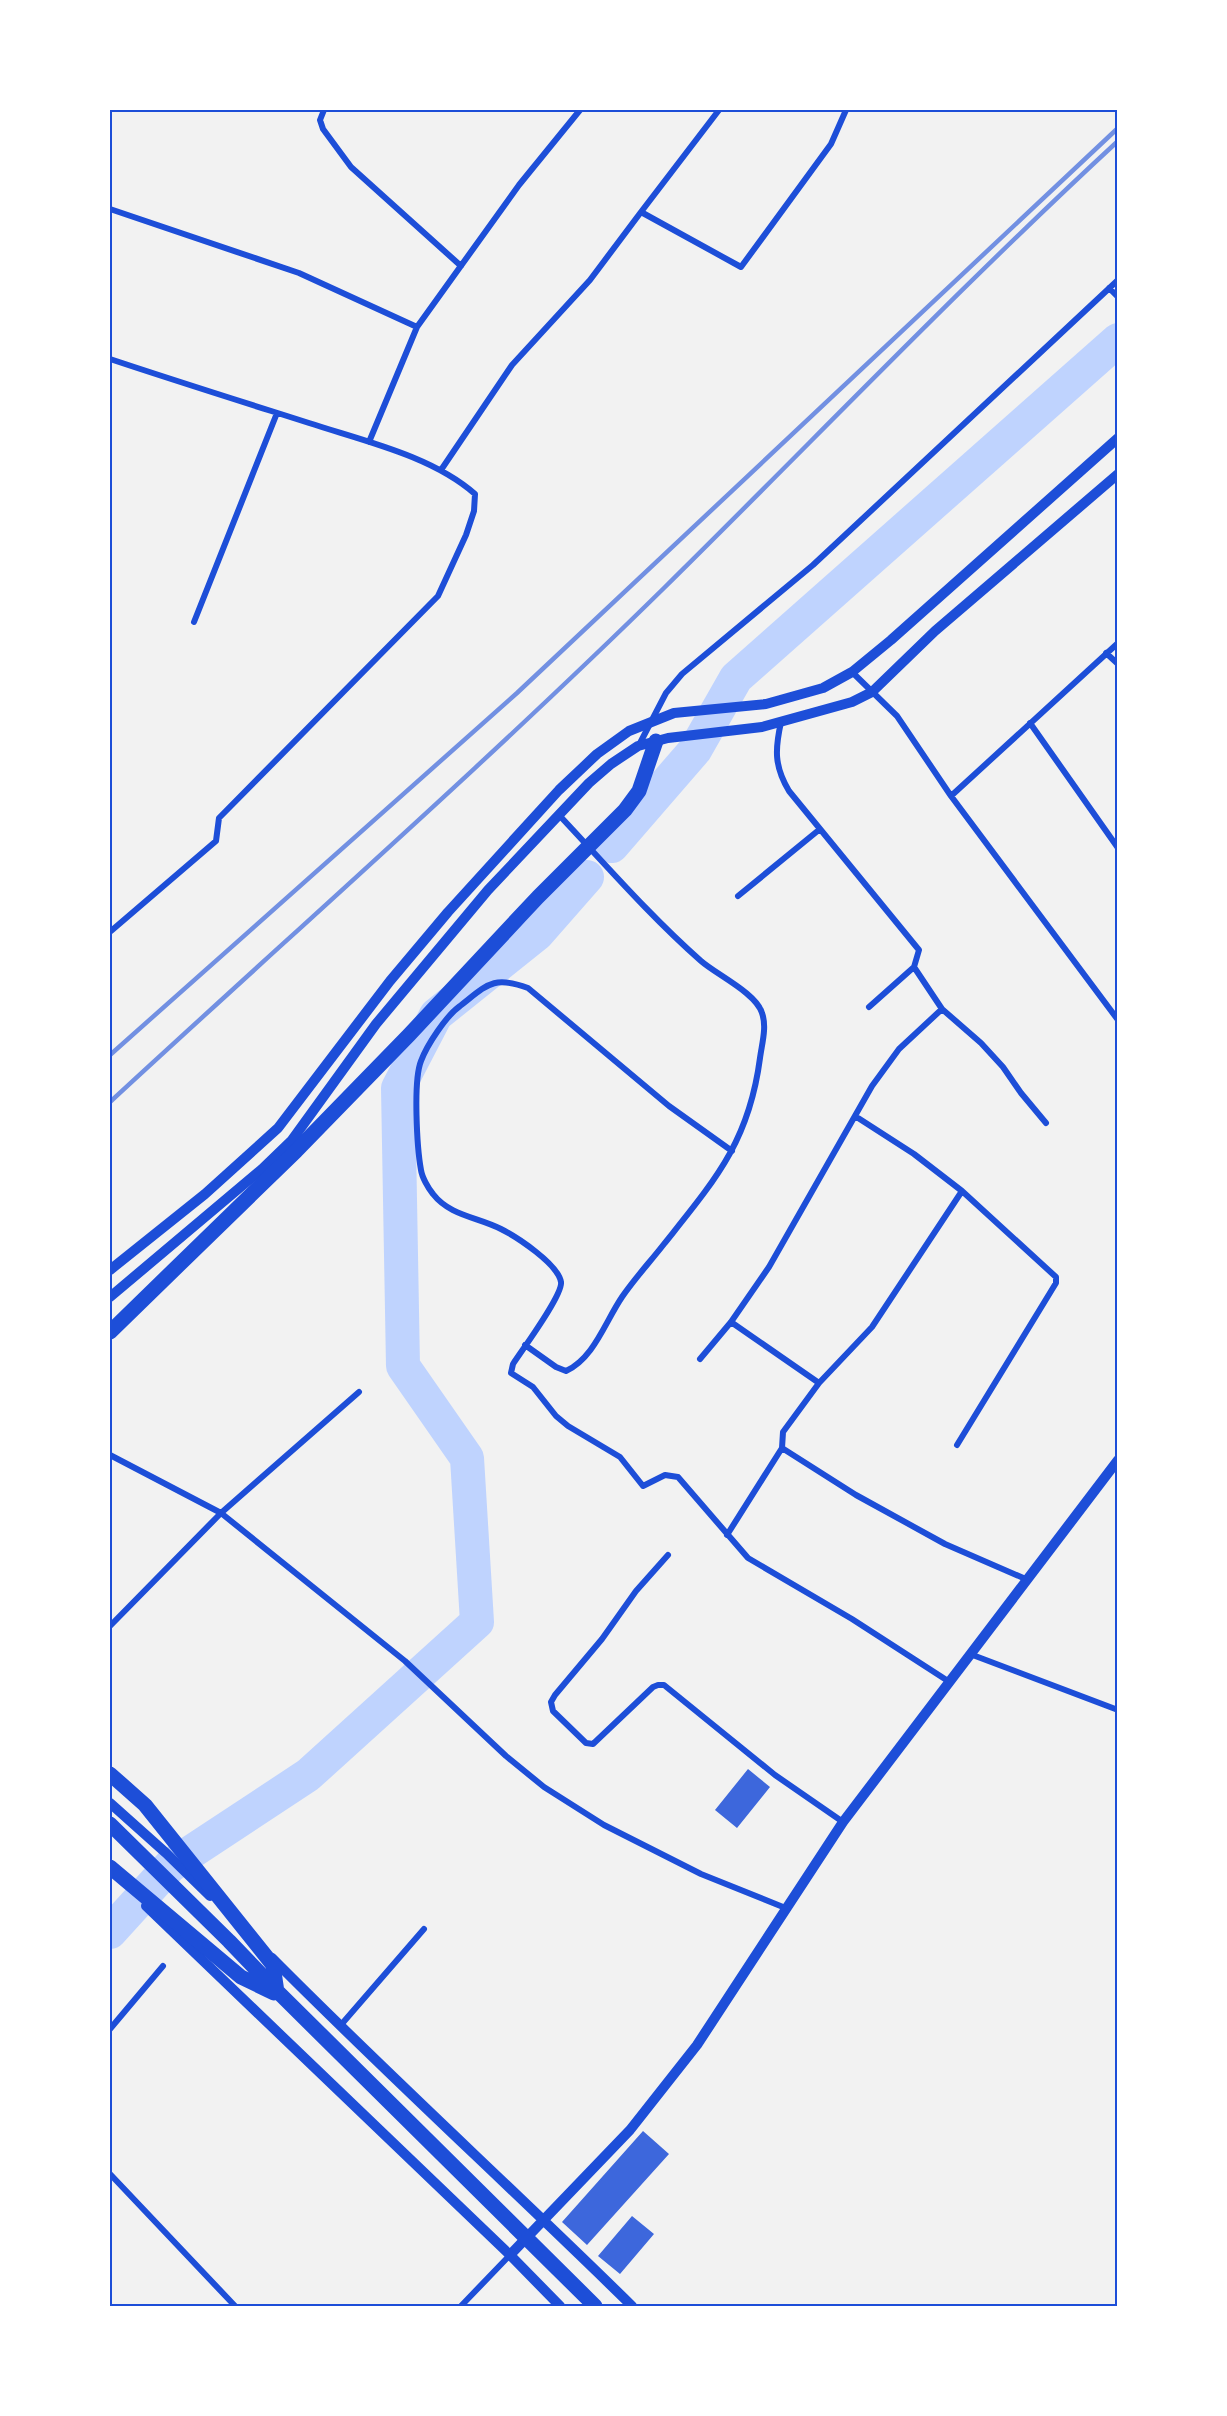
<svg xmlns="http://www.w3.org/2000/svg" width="1227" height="2416" font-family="'Fira Sans',sans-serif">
  <rect width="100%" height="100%" fill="#f2f2f2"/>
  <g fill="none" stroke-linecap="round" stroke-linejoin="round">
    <path stroke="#bfd3fe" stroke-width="34" d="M612,846l83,-96 41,-72 382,-338
      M110,1932l60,-66 138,-91 169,-153 -10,-164 -64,-92 -5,-278 38,-73 101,-81 50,-57"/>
  </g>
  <path fill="#3d67dc" d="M748,1769l22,18 -33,41 -22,-18z
    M643,2131l26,23 -82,91 -25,-23z
    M632,2216l22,18 -34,40 -22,-18z"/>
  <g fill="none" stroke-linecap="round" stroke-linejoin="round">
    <path stroke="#1d4ed8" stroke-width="6" d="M324,110l-4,10 3,9 28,38 110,99
      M110,209l189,64 118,54
      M641,212l78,-102
      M1109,288l9,9
      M110,359c66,22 133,43 199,64 55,18 123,33 166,71l-1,17 -8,24 -28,61 -219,222 -3,23 -105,90 -1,-3
      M369,442l48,-115 102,-142 61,-75
      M441,470l71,-105 78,-85 51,-68 100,55 90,-123 15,-34
      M194,622l83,-209
      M1106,653l12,11
      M852,672l45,44 54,80 167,224
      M781,722c-6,27 -7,44 8,69l130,159 -5,17 28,42 39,34 22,24 18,26 25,30
      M1030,723l88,125
      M639,745l27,-52 16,-19 131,-109 305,-285
      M951,796l167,-153
      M738,896l82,-67
      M869,1007l45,-40
      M855,1116l59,38 48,37 94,86v6l-99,162
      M732,1151l-63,-45 -141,-118c-35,-13 -41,-3 -68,18 -14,10 -33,39 -39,55 -8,20 -4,87 0,109 1,7 7,18 12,24 17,22 45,23 68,35 16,8 57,35 60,53 2,13 -39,68 -48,82l-2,9 22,14 23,29 12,10 52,31 23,29 22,-11 13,2 70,81 104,61 96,62
      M962,1191l-90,136 -53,56 -36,49 -1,16 74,47 89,49 83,36
      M731,1322l88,61
      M525,1345l31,22 10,4c28,-13 39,-49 56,-74 13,-19 28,-35 42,-53 51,-64 85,-102 96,-186 2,-15 7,-31 2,-45 -6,-20 -45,-38 -61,-52 -51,-45 -96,-97 -142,-146
      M700,1359l31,-37 38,-55 103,-181 27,-37 43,-40
      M110,1455l111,58 184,148 101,95 38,31 60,38 97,49 87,35
      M727,1535l55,-87
      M668,1555l-32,36 -34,48 -47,56 -4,7 2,9 33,32 7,1 60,-57 5,-2h6l111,90 68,47
      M110,1626l111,-113 138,-121
      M970,1654l148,56
      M340,2026l84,-97
      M110,2029l53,-63
      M110,2174l125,132
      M461,2306l49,-51"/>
    <path stroke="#1d4ed8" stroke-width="10" d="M110,1270l95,-76 73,-66 112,-147 58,-69 111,-122 38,-36 32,-23 45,-18 92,-9 57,-16 29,-16 39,-32 227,-202
      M110,1297l152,-128 30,-29 84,-116 112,-134 101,-107 22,-19 27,-18 30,-8 94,-11 90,-25 20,-10 63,-61 183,-157
      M110,1803l56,50 44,43
      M146,1906l364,349 50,51
      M272,1958c118,119 241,231 360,348
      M510,2255l120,-125 67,-85 146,-223 275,-362"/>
    <path stroke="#1d4ed8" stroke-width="15" d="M110,1332l186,-181 113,-116 129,-138 87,-87 14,-19 17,-50
      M110,1774l35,31 128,160 4,27
      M110,1824l119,117 49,51 317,314
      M110,1867l131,110 33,16"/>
    <path stroke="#7290e2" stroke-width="4.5" d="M110,1055l407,-362 601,-565
      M110,1102c185,-171 374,-337 554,-514 151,-149 298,-303 454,-447"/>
  </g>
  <rect width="1227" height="2416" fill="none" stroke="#ffffff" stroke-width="222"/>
  <rect x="111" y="111" width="1005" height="2194" fill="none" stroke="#1d4ed8" stroke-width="2"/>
</svg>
